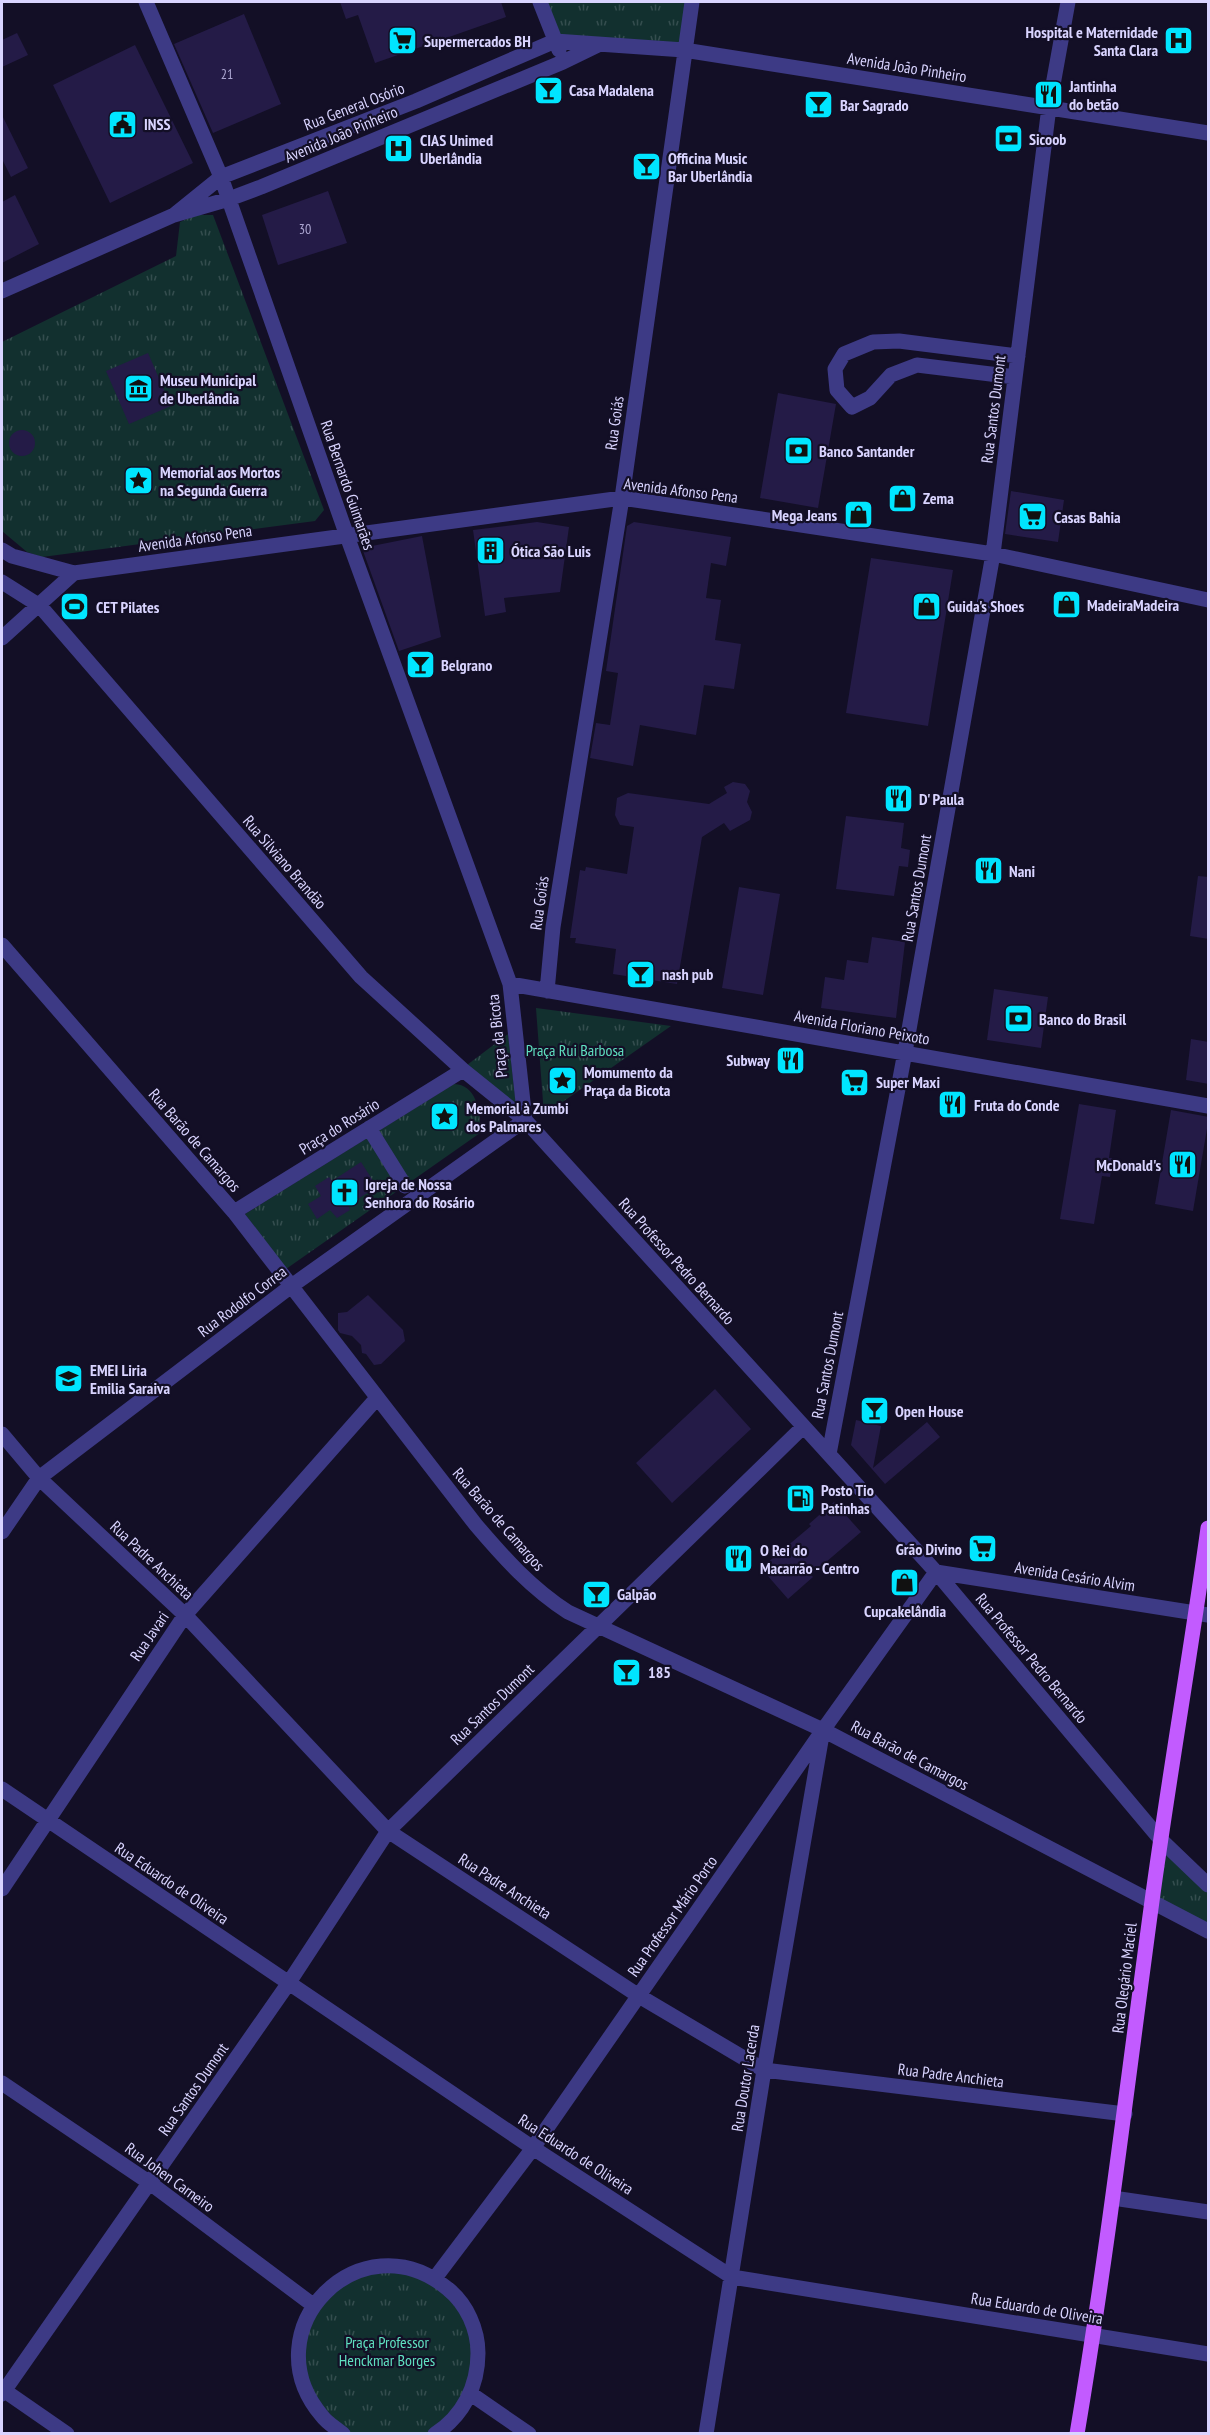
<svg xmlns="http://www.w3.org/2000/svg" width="1210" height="2435" font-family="'PT Sans Narrow',sans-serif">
  <defs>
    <pattern id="grass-tufts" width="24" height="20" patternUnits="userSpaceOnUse" patternTransform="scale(1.5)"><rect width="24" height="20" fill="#12302f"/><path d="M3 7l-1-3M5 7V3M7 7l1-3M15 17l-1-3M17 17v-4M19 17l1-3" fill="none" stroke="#344d4e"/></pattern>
  </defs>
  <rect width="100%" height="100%" fill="#130f26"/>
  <path fill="url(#grass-tufts)" d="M543,2h147l-7,46 -126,-11z
    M196,215h17l111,295 -9,11 -273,36 -15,-5 -25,-21v-189l174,-86 4,-34z
    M536,1008l135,18 -127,89z
    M508,1034l8,71 -49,-40z
    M454,1084c24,1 27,31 26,49l-194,136 -41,-55z
    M1161,1840l47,45v46l-56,-30z
    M409,2271l45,26 22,46 -7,51 -37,39h-84l-41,-43 -3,-56 11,-27 42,-34z"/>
  <path fill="#241b47" d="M340,2h161l5,15 -131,46 -17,-48 -12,4z
    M244,14l37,90 -68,29 -39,-89z
    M17,33l11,22 -26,12v-27z
    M135,45l58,118 -83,40 -57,-118z
    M2,115l26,53 -17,9 -9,-18z
    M328,191l19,52 -69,22 -16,-50z
    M15,195l24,49 -37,19v-61z
    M148,353l23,53 -42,18 -23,-53z
    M778,393l58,11 -18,104 -58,-10z
    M9 443a13 13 0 1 1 26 0a13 13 0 1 1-26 0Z
    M1011,491l53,9 -6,42 -53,-8z
    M537,522l32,5 -9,65 -56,6 2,14 -21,4 -12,-86z
    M634,522l97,15 -5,29 -15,-3 -5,35 15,2 -6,40 26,4 -7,45 -30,-4 -8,50 -56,-10 -7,41 -43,-8 6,-35 14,2 8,-52 -12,-2 21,-145z
    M422,536l19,101 -42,14 -37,-103z
    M871,558l82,12 -25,156 -82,-13z
    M733,782l12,2 5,7 -3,11 5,10 -2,8 -20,11 -6,-8 -22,14 -25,147 -64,-10 3,-25 -41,-6 1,-5h-6l10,-68 5,1 1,-4 41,7 7,-47 -14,-2 -5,-10 2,-17 11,-5 81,11 18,-11 -3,-6z
    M846,816l58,7 -3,25 9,2 -2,17 -9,-1 -5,30 -58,-7z
    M1198,876l11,1v62l-19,-3z
    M739,887l41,7 -17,101 -41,-7z
    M872,937l33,5 -9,76 -75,-10 4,-31 19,3 3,-20 21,3z
    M994,989l54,8 -7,51 -54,-8z
    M1191,1039l18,3v42l-23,-4z
    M1079,1104l37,6 -7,48h4l-3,19 -8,-1 -8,48 -34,-5z
    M1171,1110l38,7 -16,94 -38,-7z
    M361,1162l16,25 -29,18 2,5 -13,8 -7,-8 -13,9 -9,-15 13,-8 -6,-10 14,-9 3,4z
    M368,1295l35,35 2,11 -24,23 -7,1 -8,-11 -4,-1 -1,-8 -9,-9 -12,-3 -2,-3v-17l9,-1z
    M715,1389l36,40 -79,74 -36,-40z
    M856,1420l25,6 -8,42 54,-46 13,15 -55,47 -34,-39z
    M834,1502l27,30 -50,43 2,2 -25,22 -27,-31 50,-42 -2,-2z"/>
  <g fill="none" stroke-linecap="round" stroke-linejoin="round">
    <path stroke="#3d3a85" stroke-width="15" d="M146,2l75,175 126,359 163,448 15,136
      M540,2l19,48
      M174,215l47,-38 195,-76 139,-60 129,9 524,83
      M2,291l172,-76 55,-16 32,-12 302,-125 35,-17
      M1015,377l-98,-12 -26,10 -21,23 -18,9 -15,-17 -2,-21 9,-15 29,-12 26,-1 119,15
      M2,550l10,6 62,17 548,-75 371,56 215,46
      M2,582l38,24 321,371 102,93 62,50 411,452 225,268 47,45
      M2,638l72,-65
      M2,945l232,267 242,313c28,33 56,64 92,87l255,118 385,201
      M510,984l698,122
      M547,991l6,-64 69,-429 70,-496
      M369,1128l36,58
      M234,1212l229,-142
      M2,1434l37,44 146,137 203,216 251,165 125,74 361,44
      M829,1454l76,-402 88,-498 56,-447 19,-105
      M2,1532l37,-54 251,-191 235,-167
      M2,1789l531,359 199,129 476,77
      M2,1889l183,-274 192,-217
      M2,2083l148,100 163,122
      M1113,2198l95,14
      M435,2278l98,-130 290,-418 113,-158 272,43
      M2,2389l65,45
      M2,2394l286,-410 100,-153 415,-404
      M471,2394l58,40
      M343,2434c-7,-6 -16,-11 -21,-18 -73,-86 39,-200 126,-127 19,15 30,41 30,64 0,33 -15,63 -43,81
      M706,2434l58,-364 58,-335"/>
    <path stroke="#c25bff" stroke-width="15" d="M1077,2434c30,-178 51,-356 75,-533 17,-125 39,-249 56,-373"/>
  </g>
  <defs>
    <symbol id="supermarket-square" viewBox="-11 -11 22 22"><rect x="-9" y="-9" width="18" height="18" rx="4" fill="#00e5ff" stroke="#130f26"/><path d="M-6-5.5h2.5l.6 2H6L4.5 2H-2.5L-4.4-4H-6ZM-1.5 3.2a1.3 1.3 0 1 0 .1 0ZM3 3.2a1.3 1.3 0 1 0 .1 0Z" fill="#111"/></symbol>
    <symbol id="hospital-square" viewBox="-11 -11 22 22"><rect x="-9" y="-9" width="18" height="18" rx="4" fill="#00e5ff" stroke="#130f26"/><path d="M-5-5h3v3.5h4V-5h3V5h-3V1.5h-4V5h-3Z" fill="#111"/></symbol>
    <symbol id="bar-square" viewBox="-11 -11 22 22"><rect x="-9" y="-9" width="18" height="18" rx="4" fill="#00e5ff" stroke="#130f26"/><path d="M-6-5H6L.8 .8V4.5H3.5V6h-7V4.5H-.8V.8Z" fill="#111"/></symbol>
    <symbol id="restaurant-square" viewBox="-11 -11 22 22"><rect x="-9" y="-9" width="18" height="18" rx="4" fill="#00e5ff" stroke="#130f26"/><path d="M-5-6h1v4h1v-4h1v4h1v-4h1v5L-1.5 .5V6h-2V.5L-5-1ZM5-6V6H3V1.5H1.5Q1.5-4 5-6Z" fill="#111"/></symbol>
    <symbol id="civic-square" viewBox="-11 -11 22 22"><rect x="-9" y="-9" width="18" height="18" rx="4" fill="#00e5ff" stroke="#130f26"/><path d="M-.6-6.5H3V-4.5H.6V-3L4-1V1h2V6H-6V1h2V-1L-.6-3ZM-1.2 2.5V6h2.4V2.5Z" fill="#111"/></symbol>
    <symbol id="bank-square" viewBox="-11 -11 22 22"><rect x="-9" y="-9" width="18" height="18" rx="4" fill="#00e5ff" stroke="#130f26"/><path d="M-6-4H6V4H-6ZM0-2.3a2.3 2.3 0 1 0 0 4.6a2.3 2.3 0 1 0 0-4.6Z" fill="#111"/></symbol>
    <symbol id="museum-square" viewBox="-11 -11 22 22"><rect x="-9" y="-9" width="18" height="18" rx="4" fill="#00e5ff" stroke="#130f26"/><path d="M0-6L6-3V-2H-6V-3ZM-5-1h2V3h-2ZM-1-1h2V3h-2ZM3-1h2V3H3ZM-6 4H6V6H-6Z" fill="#111"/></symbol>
    <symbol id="sight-square" viewBox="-11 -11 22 22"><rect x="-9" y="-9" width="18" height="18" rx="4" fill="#00e5ff" stroke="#130f26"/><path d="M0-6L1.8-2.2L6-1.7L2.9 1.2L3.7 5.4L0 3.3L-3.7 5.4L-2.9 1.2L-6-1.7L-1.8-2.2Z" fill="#111"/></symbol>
    <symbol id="shop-square" viewBox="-11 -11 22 22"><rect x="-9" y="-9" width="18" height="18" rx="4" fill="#00e5ff" stroke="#130f26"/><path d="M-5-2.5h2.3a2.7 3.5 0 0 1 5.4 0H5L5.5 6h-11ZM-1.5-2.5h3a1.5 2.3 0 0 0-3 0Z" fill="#111"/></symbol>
    <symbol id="building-square" viewBox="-11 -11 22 22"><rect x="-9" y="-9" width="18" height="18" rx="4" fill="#00e5ff" stroke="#130f26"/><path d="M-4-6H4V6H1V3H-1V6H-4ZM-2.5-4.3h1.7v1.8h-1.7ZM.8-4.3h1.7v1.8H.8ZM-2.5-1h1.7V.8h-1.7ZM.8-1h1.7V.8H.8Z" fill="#111"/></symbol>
    <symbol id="stadium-square" viewBox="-11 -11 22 22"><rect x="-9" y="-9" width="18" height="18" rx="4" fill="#00e5ff" stroke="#130f26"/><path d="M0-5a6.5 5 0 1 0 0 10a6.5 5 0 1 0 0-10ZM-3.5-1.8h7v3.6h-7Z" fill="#111"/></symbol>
    <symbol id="church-square" viewBox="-11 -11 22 22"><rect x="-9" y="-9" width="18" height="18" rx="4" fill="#00e5ff" stroke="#130f26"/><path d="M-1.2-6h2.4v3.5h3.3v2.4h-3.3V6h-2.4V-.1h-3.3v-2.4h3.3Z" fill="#111"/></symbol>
    <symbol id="school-square" viewBox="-11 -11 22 22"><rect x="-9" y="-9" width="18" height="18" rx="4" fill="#00e5ff" stroke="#130f26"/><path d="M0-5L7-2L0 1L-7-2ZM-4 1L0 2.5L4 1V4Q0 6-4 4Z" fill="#111"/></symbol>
    <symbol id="fuel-square" viewBox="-11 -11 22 22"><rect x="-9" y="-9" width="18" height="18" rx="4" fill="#00e5ff" stroke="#130f26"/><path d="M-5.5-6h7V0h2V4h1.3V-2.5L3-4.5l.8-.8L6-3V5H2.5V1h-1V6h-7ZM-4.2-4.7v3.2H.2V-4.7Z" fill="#111"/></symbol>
  </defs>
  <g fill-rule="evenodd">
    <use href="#supermarket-square" x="386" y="24" width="33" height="33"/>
    <use href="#hospital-square" x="1162" y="24" width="33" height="33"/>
    <use href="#bar-square" x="532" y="74" width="33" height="33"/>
    <use href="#restaurant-square" x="1032" y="78" width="33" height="33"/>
    <use href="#bar-square" x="802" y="88" width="33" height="33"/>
    <use href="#civic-square" x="106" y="108" width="33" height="33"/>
    <use href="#bank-square" x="992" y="122" width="33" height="33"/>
    <use href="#hospital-square" x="382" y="132" width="33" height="33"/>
    <use href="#bar-square" x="630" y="150" width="33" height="33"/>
    <use href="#museum-square" x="122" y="372" width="33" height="33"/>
    <use href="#bank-square" x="782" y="434" width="33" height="33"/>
    <use href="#sight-square" x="122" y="464" width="33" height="33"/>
    <use href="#shop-square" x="886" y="482" width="33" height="33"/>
    <use href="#shop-square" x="842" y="498" width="33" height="33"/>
    <use href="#supermarket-square" x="1016" y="500" width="33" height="33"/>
    <use href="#building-square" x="474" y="534" width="33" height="33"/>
    <use href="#shop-square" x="1050" y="588" width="33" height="33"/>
    <use href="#shop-square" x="910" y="590" width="33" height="33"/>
    <use href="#stadium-square" x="58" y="590" width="33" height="33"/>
    <use href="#bar-square" x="404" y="648" width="33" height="33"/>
    <use href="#restaurant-square" x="882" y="782" width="33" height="33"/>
    <use href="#restaurant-square" x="972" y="854" width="33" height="33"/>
    <use href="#bar-square" x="624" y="958" width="33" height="33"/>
    <use href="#bank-square" x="1002" y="1002" width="33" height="33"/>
    <use href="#restaurant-square" x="774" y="1044" width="33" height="33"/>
    <use href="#sight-square" x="546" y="1064" width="33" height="33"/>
    <use href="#supermarket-square" x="838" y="1066" width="33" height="33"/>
    <use href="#restaurant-square" x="936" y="1088" width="33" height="33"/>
    <use href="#sight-square" x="428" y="1100" width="33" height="33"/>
    <use href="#restaurant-square" x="1166" y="1148" width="33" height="33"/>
    <use href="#church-square" x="328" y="1176" width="33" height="33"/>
    <use href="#school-square" x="52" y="1362" width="33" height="33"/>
    <use href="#bar-square" x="858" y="1394" width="33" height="33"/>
    <use href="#fuel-square" x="784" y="1482" width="33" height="33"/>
    <use href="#supermarket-square" x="966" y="1532" width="33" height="33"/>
    <use href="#restaurant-square" x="722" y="1542" width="33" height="33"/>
    <use href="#shop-square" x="888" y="1566" width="33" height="33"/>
    <use href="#bar-square" x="580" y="1578" width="33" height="33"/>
    <use href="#bar-square" x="610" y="1656" width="33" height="33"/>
  </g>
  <g text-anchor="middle" stroke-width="4.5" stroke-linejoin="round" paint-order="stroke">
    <g font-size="14" fill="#aca6d1">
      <text x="227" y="79">21</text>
      <text x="305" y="234">30</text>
    </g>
    <g font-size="16" font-weight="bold" fill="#d9d4ff" stroke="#130f26" text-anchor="start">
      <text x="1158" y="38" text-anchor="end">Hospital e Maternidade<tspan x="1158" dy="18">Santa Clara</tspan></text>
      <text x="424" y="47">Supermercados BH</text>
      <text x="1069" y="92">Jantinha<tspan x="1069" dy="18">do betão</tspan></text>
      <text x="569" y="96">Casa Madalena</text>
      <text x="840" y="111">Bar Sagrado</text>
      <text x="144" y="130">INSS</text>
      <text x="1029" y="145">Sicoob</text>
      <text x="420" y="146">CIAS Unimed<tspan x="420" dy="18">Uberlândia</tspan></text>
      <text x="668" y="164">Officina Music<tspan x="668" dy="18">Bar Uberlândia</tspan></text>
      <text x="160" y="386">Museu Municipal<tspan x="160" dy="18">de Uberlândia</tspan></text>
      <text x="819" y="457">Banco Santander</text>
      <text x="160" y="478">Memorial aos Mortos<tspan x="160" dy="18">na Segunda Guerra</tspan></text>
      <text x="923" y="504">Zema</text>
      <text x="837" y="521" text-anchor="end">Mega Jeans</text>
      <text x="1054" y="523">Casas Bahia</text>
      <text x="511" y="557">Ótica São Luis</text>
      <text x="1087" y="611">MadeiraMadeira</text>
      <text x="947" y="612">Guida's Shoes</text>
      <text x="96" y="613">CET Pilates</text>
      <text x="441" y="671">Belgrano</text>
      <text x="919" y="805">D' Paula</text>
      <text x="1009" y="877">Nani</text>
      <text x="662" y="980">nash pub</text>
      <text x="1039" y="1025">Banco do Brasil</text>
      <text x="770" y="1066" text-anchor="end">Subway</text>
      <text x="584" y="1078">Momumento da<tspan x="584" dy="18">Praça da Bicota</tspan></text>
      <text x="876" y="1088">Super Maxi</text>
      <text x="974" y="1111">Fruta do Conde</text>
      <text x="466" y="1114">Memorial à Zumbi<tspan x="466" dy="18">dos Palmares</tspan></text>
      <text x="1161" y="1171" text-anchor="end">McDonald's</text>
      <text x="365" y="1190">Igreja de Nossa<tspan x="365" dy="18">Senhora do Rosário</tspan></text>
      <text x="90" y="1376">EMEI Liria<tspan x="90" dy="18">Emilia Saraiva</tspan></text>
      <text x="895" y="1417">Open House</text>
      <text x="821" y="1496">Posto Tio<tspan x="821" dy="18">Patinhas</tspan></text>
      <text x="962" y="1555" text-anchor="end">Grão Divino</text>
      <text x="760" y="1556">O Rei do<tspan x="760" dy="18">Macarrão - Centro</tspan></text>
      <text x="617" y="1600">Galpão</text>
      <text x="905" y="1617" text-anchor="middle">Cupcakelândia</text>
      <text x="648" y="1678">185</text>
    </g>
    <g font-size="16" fill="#d9d4ff" stroke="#130f26">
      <text transform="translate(907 67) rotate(9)" y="6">Avenida João Pinheiro</text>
      <text transform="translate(354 106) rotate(-21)" y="6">Rua General Osório</text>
      <text transform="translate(341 134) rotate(-23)" y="6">Avenida João Pinheiro</text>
      <text transform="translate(993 409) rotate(-83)" y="6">Rua Santos Dumont</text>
      <text transform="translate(614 423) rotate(-82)" y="6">Rua Goiás</text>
      <text transform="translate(348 485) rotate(71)" y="6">Rua Bernardo Guimarães</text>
      <text transform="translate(681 490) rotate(7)" y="6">Avenida Afonso Pena</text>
      <text transform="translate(195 538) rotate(-8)" y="6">Avenida Afonso Pena</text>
      <text transform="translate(285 862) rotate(49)" y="6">Rua Silviano Brandão</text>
      <text transform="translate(916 888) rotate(-80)" y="6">Rua Santos Dumont</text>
      <text transform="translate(539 903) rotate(-82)" y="6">Rua Goiás</text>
      <text transform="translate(862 1027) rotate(10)" y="6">Avenida Floriano Peixoto</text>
      <text transform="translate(497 1036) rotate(-96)" y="6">Praça da Bicota</text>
      <text transform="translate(339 1126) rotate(-32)" y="6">Praça do Rosário</text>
      <text transform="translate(195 1140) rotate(49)" y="6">Rua Barão de Camargos</text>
      <text transform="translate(677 1261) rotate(48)" y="6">Rua Professor Pedro Bernardo</text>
      <text transform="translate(242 1301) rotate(-37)" y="6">Rua Rodolfo Correa</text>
      <text transform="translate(827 1365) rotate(-79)" y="6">Rua Santos Dumont</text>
      <text transform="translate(499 1519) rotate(49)" y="6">Rua Barão de Camargos</text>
      <text transform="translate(152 1560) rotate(43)" y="6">Rua Padre Anchieta</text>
      <text transform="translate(1075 1576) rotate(9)" y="6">Avenida Cesário Alvim</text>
      <text transform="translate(149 1636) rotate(-56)" y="6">Rua Javari</text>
      <text transform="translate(1032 1658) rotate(50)" y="6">Rua Professor Pedro Bernardo</text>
      <text transform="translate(492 1704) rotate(-44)" y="6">Rua Santos Dumont</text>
      <text transform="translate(910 1755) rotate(28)" y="6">Rua Barão de Camargos</text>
      <text transform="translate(172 1883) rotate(34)" y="6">Rua Eduardo de Oliveira</text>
      <text transform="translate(505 1886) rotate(33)" y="6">Rua Padre Anchieta</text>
      <text transform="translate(672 1916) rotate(-55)" y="6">Rua Professor Mário Porto</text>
      <text transform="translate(1124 1978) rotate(-83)" y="6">Rua Olegário Maciel</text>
      <text transform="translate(951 2075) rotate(7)" y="6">Rua Padre Anchieta</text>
      <text transform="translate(745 2078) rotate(-81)" y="6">Rua Doutor Lacerda</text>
      <text transform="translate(193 2089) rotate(-55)" y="6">Rua Santos Dumont</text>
      <text transform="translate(576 2154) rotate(33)" y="6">Rua Eduardo de Oliveira</text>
      <text transform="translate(170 2177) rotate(36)" y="6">Rua Johen Carneiro</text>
      <text transform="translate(1037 2308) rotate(9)" y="6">Rua Eduardo de Oliveira</text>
    </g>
    <g font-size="16" fill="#5fe0c0" stroke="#130f26">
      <text x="575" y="1056">Praça Rui Barbosa</text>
      <text x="387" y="2348">Praça Professor<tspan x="387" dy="18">Henckmar Borges</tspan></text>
    </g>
  </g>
  <rect width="1210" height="2435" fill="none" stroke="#d9d4ff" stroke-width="6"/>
</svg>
